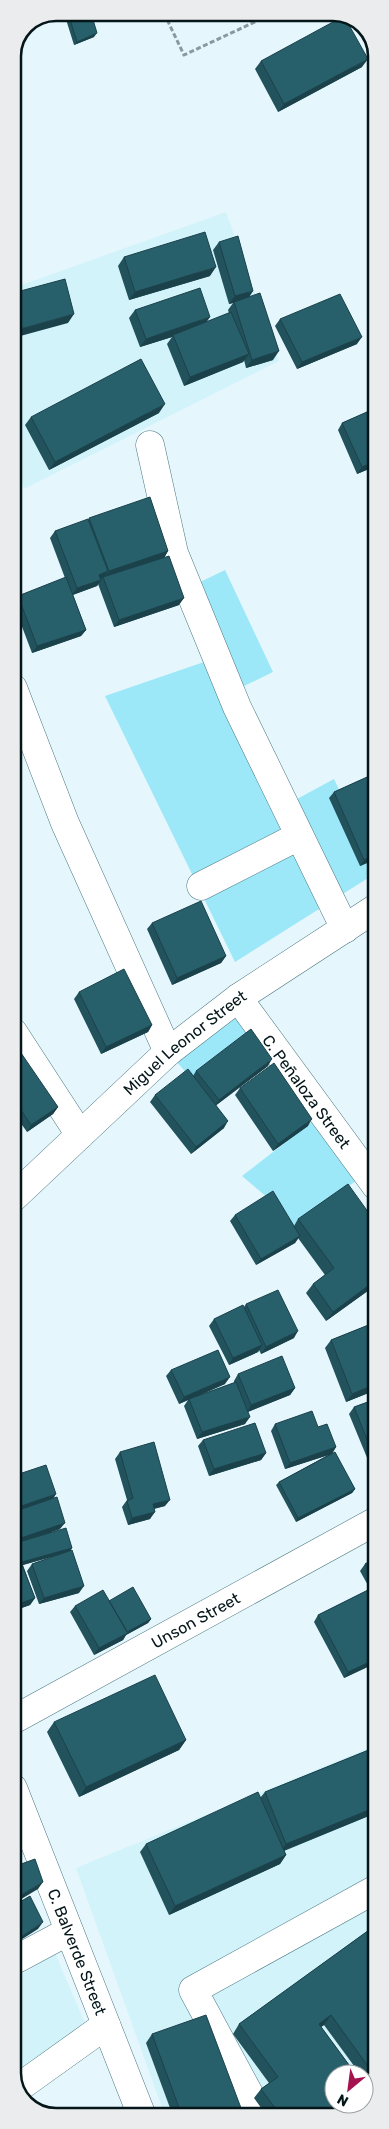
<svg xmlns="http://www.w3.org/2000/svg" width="389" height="2129" font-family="Rubik,sans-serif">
  <rect width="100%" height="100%" fill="#e5f7fc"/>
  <path fill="#d2f3fa" d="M226,212l53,149 -255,128 -11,-29v-172z
    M376,1745v328l-10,29 -2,1v-29h-30v30h28l-23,12h-174l-89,-248z
    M55,1953l30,70 -72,52v-95z"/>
  <path fill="#9ce7f8" d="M225,570l48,102 -31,15 -48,-102z
    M204,662l69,150 61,-33 42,88v6l-141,89 -130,-266z
    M238,998l20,28 -67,52 -23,-26z
    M322,1114l45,59 -79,57 -20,-32 -26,-22z"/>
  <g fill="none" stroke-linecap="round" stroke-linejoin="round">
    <defs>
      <g id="minor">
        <path d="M150,445l24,108 63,154 108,222"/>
        <path d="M13,688l52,135 103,229"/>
        <path d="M201,886l98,-50"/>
        <path id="s1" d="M238,998l138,188"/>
        <path d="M13,1032l67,103"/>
        <path id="s2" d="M13,1198l155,-146 70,-54 138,-90"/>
        <path id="s3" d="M13,1720l363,-199"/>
        <path id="s4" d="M13,1788l129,328"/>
        <path d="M13,1961l56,-30"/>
        <path d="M18,2088l88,-63"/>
        <path d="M261,2116l-68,-126 183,-101"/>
      </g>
    </defs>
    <use href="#minor" stroke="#4d7882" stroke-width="29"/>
    <path stroke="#899a9f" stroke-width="3" stroke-dasharray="5 2.5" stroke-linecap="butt" d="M164,13l20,42 90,-42"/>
    <use href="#minor" stroke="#fff" stroke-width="28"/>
  </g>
  <path fill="#22525c" d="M64,13h27l3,24 -20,8z
    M261,61l101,6 -84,45 -23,-43z
    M219,242l30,55 24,63 -27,8 -2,-8 -1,2 -59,24 -17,-42 5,-7 -32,10 -11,-29 6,-8 72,12 22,-9 -1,-3 5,-7 -4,1 -16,-54z
    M124,257l86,19 -81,24 -11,-34z
    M280,319l77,25 -60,25 -22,-43z
    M376,408v58l-19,8 -19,-44 4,-7z
    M159,413l-110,57 -24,-45 6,-8z
    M89,518l79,33 -4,7 15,47 -65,22 -16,-43 -1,2 -24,9 13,35 -5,6 -49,17 -19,-50 5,-7 47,-18 -15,-40 5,-7 33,-11z
    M376,773v86l-16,7 -31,-68 5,-6z
    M152,923l74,33 -5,7 -49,22 -25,-56z
    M79,992l73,33 -4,7 -47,22 -27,-55z
    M13,1054l45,53 -5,7 -26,18 -14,-20z
    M268,1066l-52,39 8,23 -33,26 -41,-52 5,-7 38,-19 3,-5z
    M240,1088l68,38 -35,25 -38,-56z
    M235,1215l59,11 4,-7 78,4v62l-50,36 -20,-28 7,-9 12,-9 -27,-37 -3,5 -39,22 -26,-44z
    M246,1304l48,34 -33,16 -2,-4 -1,2 -29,13 -20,-39 5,-7 30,-12z
    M376,1322v68l-30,12 -21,-54 6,-8z
    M171,1370l54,14 -27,12 36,-13v-2l4,-7 57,14 -5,7 -42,17 -3,12 -48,15 -13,-33 4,-6 -9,4 -13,-28z
    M376,1399v78h-1l-26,-63 5,-7z
    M275,1424l43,3 18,20 -4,6 23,36 -3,4 -56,29 -20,-37 3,-3 49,-27 -43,14 -14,-38z
    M203,1440l63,13 -5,7 -52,16 -11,-30z
    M120,1452l45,54 -11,3 -4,10 -22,6 -6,-18 5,-7 -12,-41z
    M13,1476l40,23 7,30 -9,3 21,16 -3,3 10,42 -40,11 -12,-33 5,-7 33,-11 -42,12 12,33 -5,7 -17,6v-43l6,-2v-3l-3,4 -2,-21 2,-3 -1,-2 -2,2z
    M376,1557v106l-32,15 -30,-56 4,-7 52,-26 -10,-18 5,-7z
    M109,1601l42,18 -3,4 -22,12 -3,5 -29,15 -24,-43 5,-6z
    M54,1722l132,18 -7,10 -100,47 -32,-65z
    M376,1747v66l-92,38 2,4 -6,9 -111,51 -29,-63 6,-8 114,-46 5,-6z
    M376,1925v148l-5,16 -7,-9v-6h-4l-36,-49 -3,2 31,42 -3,5h-15l5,42h-72l-13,-18 7,-9 8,-6 -36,-49 6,-10z
    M152,2034l92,82h-71l-27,-73z"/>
  <path fill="#1b424b" d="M97,33l-3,4 -20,8 3,-3z
    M368,59l-6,8 -84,45 6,-8z
    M216,267l-6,9 -81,24 6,-8z
    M253,291l-5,8 -14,3 -1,1 -4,1 6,-8z
    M74,314l-6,9 -55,15v-7z
    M210,317l-6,9 -31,9 -1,2 -32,10 6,-8z
    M362,337l-5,7 -60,25 5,-7z
    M279,351l-6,9 -27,8 6,-8z
    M249,354l-6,8 -59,24 6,-9z
    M165,404l-6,9 -110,57 6,-8z
    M376,461v5l-19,8 5,-7z
    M168,551l-4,7 -59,19 4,-6z
    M108,571l-4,7 -1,-1 -6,9 -25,9 5,-7 22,-13z
    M184,598l-5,7 -65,22 5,-7z
    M86,630l-5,6 -49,17 5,-7z
    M376,854v5l-16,7 4,-6z
    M226,956l-5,7 -49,22 5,-7z
    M152,1025l-4,7 -47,22 5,-7z
    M272,1059l-4,7 -54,41 5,-7z
    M58,1107l-5,7 -26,18 4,-7z
    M312,1119l-4,7 -35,25 5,-7z
    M228,1121l-4,7 -33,26 5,-7z
    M300,1236l-5,7 -39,22 5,-6z
    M376,1280v5l-50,36 7,-9z
    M298,1331l-4,7 -33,16 5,-7z
    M262,1345l-4,7 -29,13 4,-7z
    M230,1377l-5,7 -46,20 5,-7z
    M376,1384v6l-30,12 6,-8z
    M295,1388l-5,7 -43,17 4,-7z
    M250,1417l-5,7 -48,15 5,-7z
    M336,1447l-4,7 -47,15 5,-6z
    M266,1453l-5,7 -52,16 5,-7z
    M355,1489l-3,4 -56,29 2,-4z
    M56,1494l-4,7 -39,13v-5z
    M170,1500l-5,6 -17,4 5,-6z
    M155,1512l-5,7 -22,6 4,-7z
    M65,1523l-5,6 -44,15 5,-6z
    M18,1536l-5,7v-5z
    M72,1548l-3,4 -50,14 3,-4z
    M19,1563l-3,4 -3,1v-3z
    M84,1586l-5,7 -40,11 5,-6z
    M35,1598l-5,7 -17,6v-5z
    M151,1619l-3,4 -22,12 -3,5 -29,15 5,-7z
    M376,1659v4l-32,15 4,-6z
    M186,1740l-7,10 -100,47 7,-10z
    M376,1807v6l-96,39 6,-8z
    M286,1855l-6,9 -111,51 6,-9z
    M43,1882l-5,7 -25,15v-4z
    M43,1922l-5,7 -25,16v-3z
    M331,2015l-7,10 -12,8 7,-9z"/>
  <path fill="#275f6b" stroke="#1b424b" d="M68,13h23l6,20 -20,9z
    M344,16l24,43 -84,45 -23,-43z
    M205,232l11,35 -81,25 -11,-35z
    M238,236l15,55 -18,5 -16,-54z
    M65,279l9,35 -61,17v-38z
    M200,288l10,29 -64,22 -11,-29z
    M260,293l19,58 -27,9 -18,-58z
    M340,294l22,43 -60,25 -22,-43z
    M231,312l18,42 -59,23 -17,-42z
    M141,359l24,45 -110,58 -24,-45z
    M376,408v53l-14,6 -20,-44z
    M150,497l18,54 -59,20 -20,-53z
    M88,519l20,52 -9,4 2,5 -24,8 -22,-57z
    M169,556l15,42 -65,22 -16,-43z
    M66,577l20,53 -49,16 -19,-50z
    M376,773v81l-12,6 -30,-68z
    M201,901l25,55 -49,22 -25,-55z
    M124,969l28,56 -46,22 -27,-55z
    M251,1029l21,30 -53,41 -23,-29z
    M19,1050l39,57 -27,18 -18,-27v-44z
    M274,1063l38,56 -34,25 -38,-56z
    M188,1069l40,52 -32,26 -41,-52z
    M348,1184l28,39v57l-43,32 -20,-28 21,-16 -36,-49z
    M273,1191l27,45 -39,23 -26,-44z
    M278,1290l20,41 -32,16 -20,-43z
    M243,1305l19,40 -29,13 -19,-39z
    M376,1322v62l-24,10 -21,-54z
    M218,1350l12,27 -46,20 -13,-27z
    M282,1356l13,32 -44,17 -13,-31z
    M236,1382l14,35 -48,15 -13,-33z
    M376,1399v63l-22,-55z
    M312,1411l6,16 9,-3 9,23 -46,16 -15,-39z
    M255,1423l11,30 -52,16 -11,-29z
    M154,1442l16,58 -17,4 2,8 -23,6 -5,-17 6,-3 -13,-46z
    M335,1452l20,37 -57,29 -19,-36z
    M46,1465l10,29 -43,15v-33z
    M57,1497l8,26 -44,15 -8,-23v-3z
    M13,1521l5,15 -5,2z
    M66,1528l6,20 -50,14 -6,-19z
    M13,1544l6,19 -6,2z
    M72,1550l12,36 -40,12 -12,-34z
    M376,1557v29l-11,-22z
    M22,1565l13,33 -22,8v-38z
    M133,1587l18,32 -24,13 -18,-31z
    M374,1587l2,5v67l-28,13 -30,-57z
    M103,1590l25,43 -29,15 -24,-42z
    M155,1675l31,65 -100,47 -32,-65z
    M376,1747v60l-90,37 -21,-52z
    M258,1792l28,63 -111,51 -29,-62z
    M35,1859l8,23 -30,18v-33z
    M30,1896l13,26 -30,20v-36z
    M376,1925v148l-1,3 -44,-61 -12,9 33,45 -7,5h-11v30h16l3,4 -14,8h-58l-20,-27 17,-12 -39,-53z
    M206,2015l38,101h-62l-30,-82z"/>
  <g text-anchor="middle" stroke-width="5" stroke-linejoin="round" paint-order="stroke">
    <g font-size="16" fill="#05161a" stroke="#fff">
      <text dy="6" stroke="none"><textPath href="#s2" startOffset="232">Miguel Leonor Street</textPath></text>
      <text dy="6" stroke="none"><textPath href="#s1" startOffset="116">C. Peñaloza Street</textPath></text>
      <text dy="6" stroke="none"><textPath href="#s3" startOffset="208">Unson Street</textPath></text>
      <text dy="6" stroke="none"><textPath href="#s4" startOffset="176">C. Balverde Street</textPath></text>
    </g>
  </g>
  <path d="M0 0H389V2129H0ZM56 21H333A35 35 0 0 1 368 56V2073A35 35 0 0 1 333 2108H56A35 35 0 0 1 21 2073V56A35 35 0 0 1 56 21Z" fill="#ebeced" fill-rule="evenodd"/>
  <path fill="none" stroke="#05161a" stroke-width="2.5" d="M56 21H333A35 35 0 0 1 368 56V2073A35 35 0 0 1 333 2108H56A35 35 0 0 1 21 2073V56A35 35 0 0 1 56 21Z"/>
  <g transform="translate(349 2089) rotate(209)"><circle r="24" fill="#ffffff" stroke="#9ba2a3"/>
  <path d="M0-4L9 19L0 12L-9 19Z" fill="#a51250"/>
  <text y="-8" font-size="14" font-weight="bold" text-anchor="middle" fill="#05161a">N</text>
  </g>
</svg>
